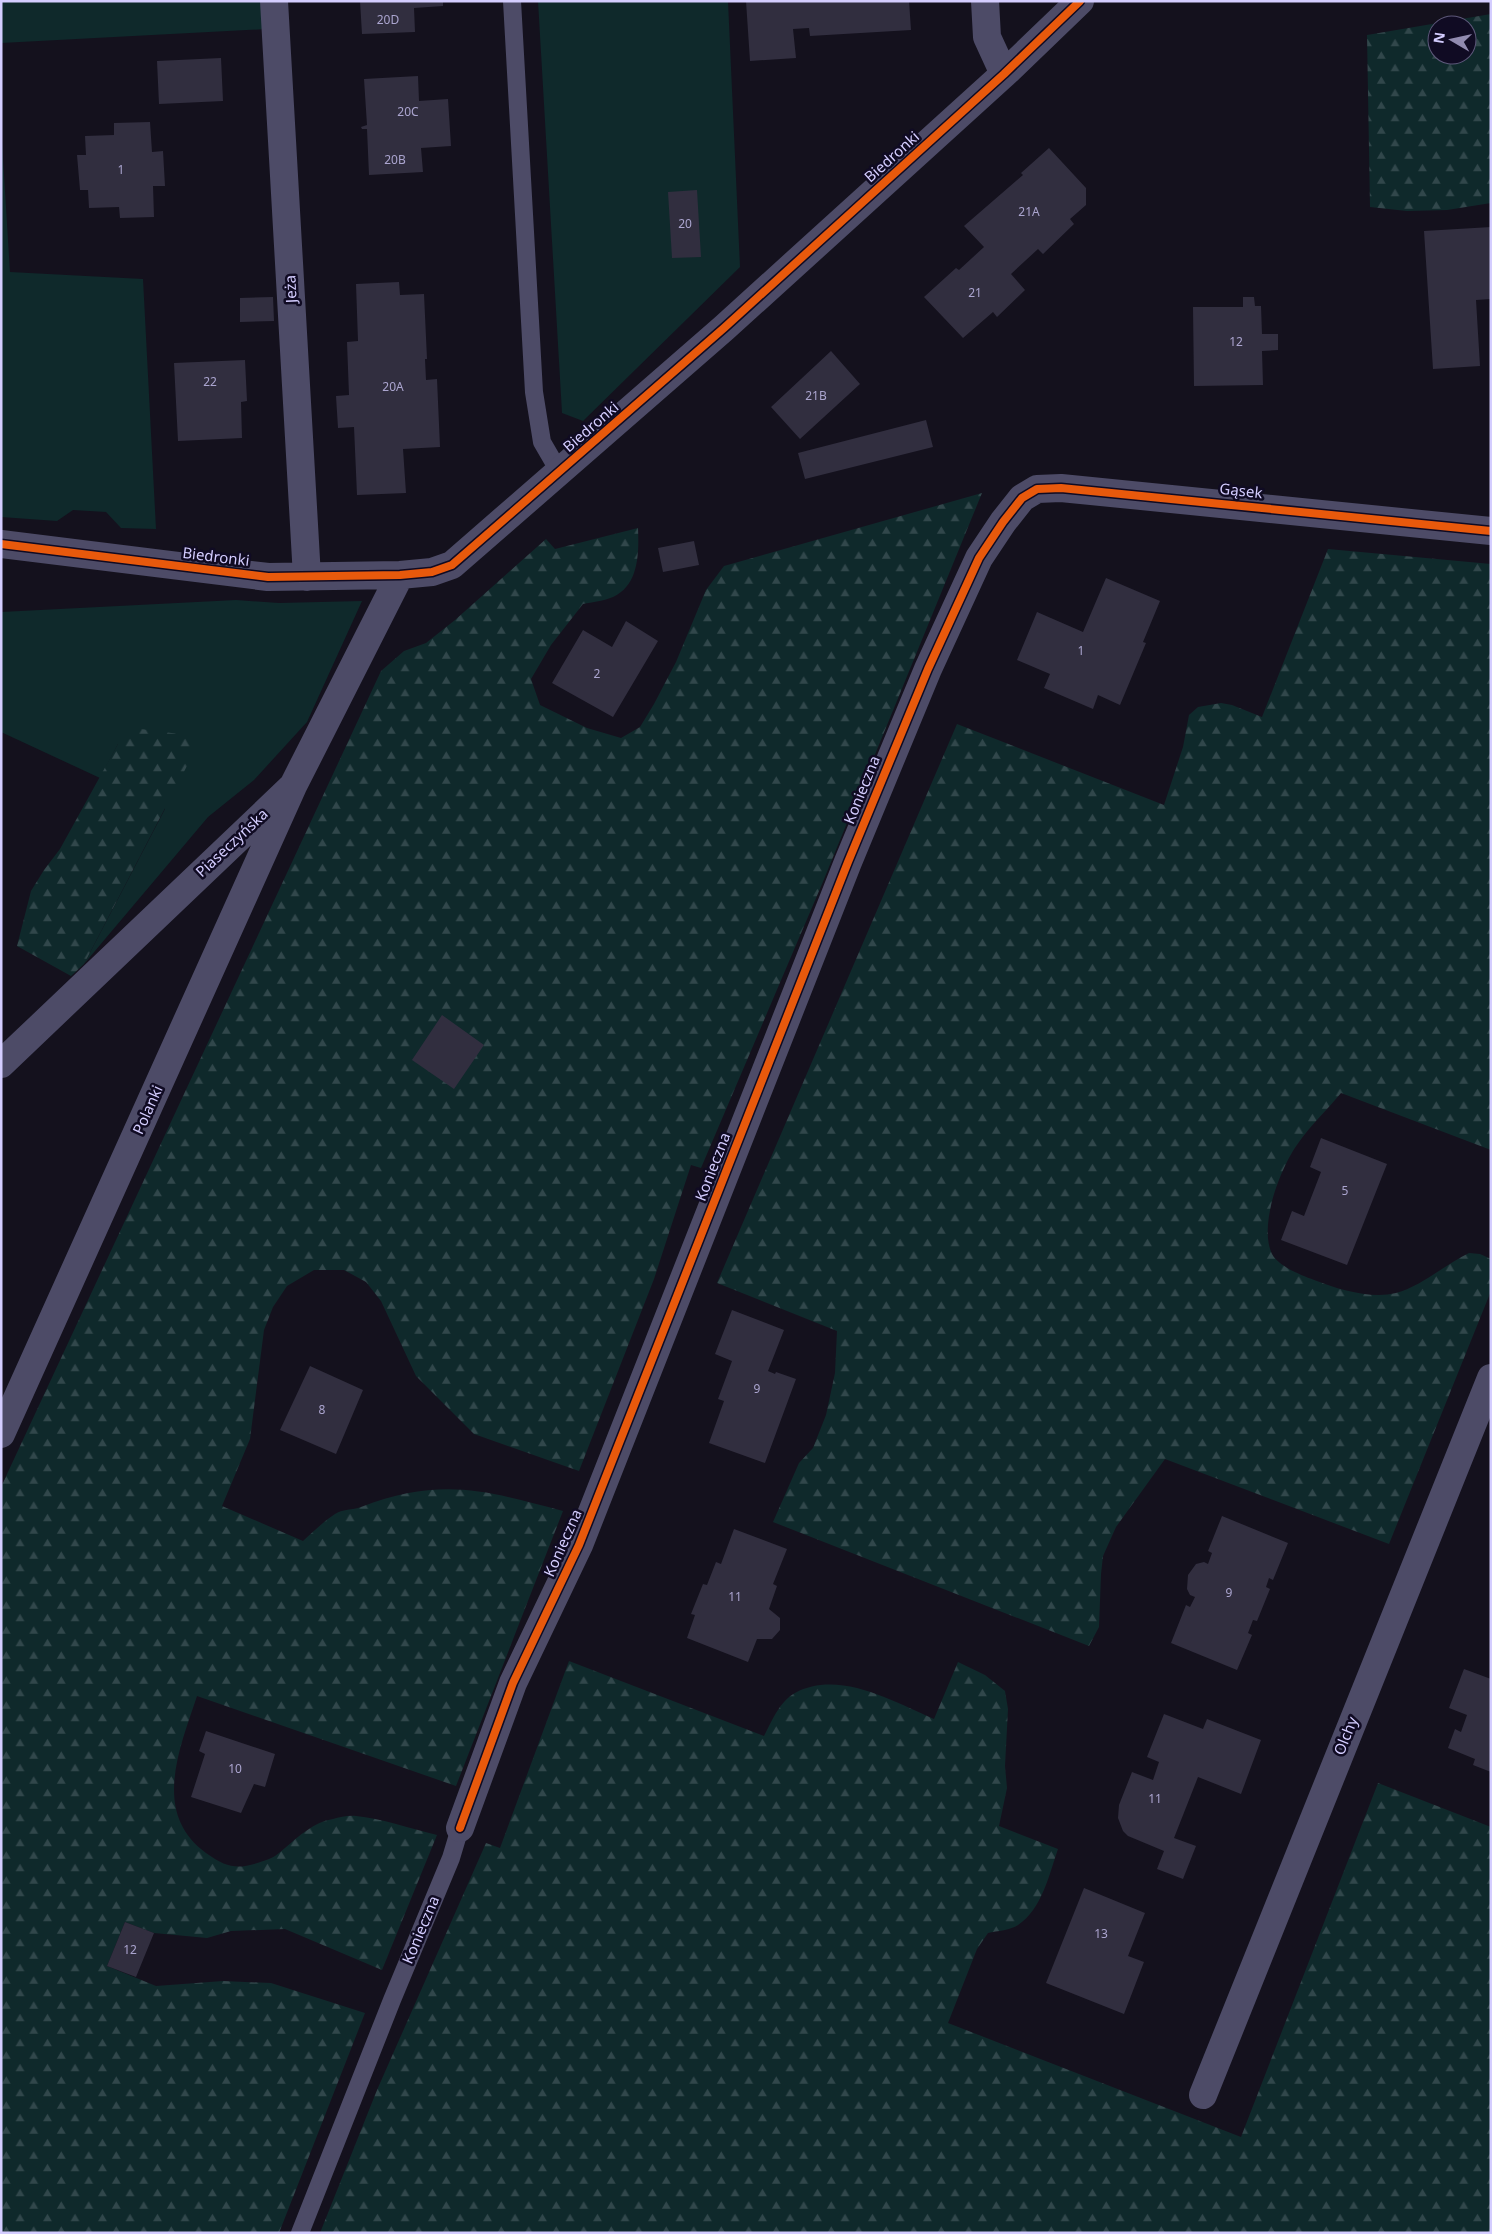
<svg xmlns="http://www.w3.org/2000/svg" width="1492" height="2234" font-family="'Noto Sans',sans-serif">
  <defs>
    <pattern id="forest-firs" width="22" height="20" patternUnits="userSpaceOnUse" patternTransform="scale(1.25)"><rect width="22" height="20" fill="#0f292b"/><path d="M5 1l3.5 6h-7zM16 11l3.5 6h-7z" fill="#31474b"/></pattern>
  </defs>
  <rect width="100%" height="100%" fill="#14111d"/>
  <path fill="#0f292b" d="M1,1h264l2,28 -266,14z
    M538,1h190l12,266 -157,154 -21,-8z
    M1,126l9,146 133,7 13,250 -35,-1 -15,-16 -33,-2 -16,11 -56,-4z
    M236,600l43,3 83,-2 -55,121 -53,58 -46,37 -124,147 81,-155 -47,-65 -18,34 -99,-46v-120z"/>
  <path fill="url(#forest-firs)" fill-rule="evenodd" d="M1491,14v189l-44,7 -40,1 -37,-4 -3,-172zM1437,25h30v30h-30z
    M982,493l-160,391 -121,284 -10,-3 -37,114 -75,192 -105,-37 -58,-58 -35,-75 -15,-19 -22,-12h-30l-27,16 -14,21 -9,23 -14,109 -28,67 81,35c10,-9 21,-20 32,-27 7,-5 18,-4 26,-7 79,-30 124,-17 202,4l-107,275 -259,-90c-17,52 -46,117 9,157 25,18 35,16 63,6 6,-2 11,-7 16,-11 14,-12 29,-26 48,-29 7,-2 16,-4 23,-3 24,2 56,13 81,19l-55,135 -97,-41 -54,2 -24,7 -53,-5 -29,-11 -18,44 49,20 67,-5 48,2 94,30 -86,220h-278v-746l380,-816 23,-20 22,-8 29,-23 91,-81 9,10 83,-21c1,25 1,57 -25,69 -9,4 -21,5 -30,7l-32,41 -20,34 9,26 47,23 34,10 19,-11 14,-23 22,-42 30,-72 18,-24z
    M1328,549l163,15v586l-150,-57c-14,17 -30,32 -42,49 -18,24 -41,83 -27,112 7,13 31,22 45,27 22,9 55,18 79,12 26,-7 48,-28 73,-40l11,1 11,5v32l-102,253 -224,-85 -49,68 -13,29 -2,18 -2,53 -10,19 -316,-124 26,-59 14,-15 13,-33 9,-42 2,-42 -120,-48 240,-559 207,81 19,-58 6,-32 9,-8 23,-4 11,2 30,12z
    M141,729l61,8 -118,227 -13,12 -54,-30 14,-55 13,-21 16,-21 58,-105z
    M569,1661l195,75c8,-15 15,-34 31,-43 44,-24 99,9 139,26l24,-57 27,13 20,16 3,18 -3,57 2,22 -8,38 59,23c-9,26 -16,60 -40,76 -7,5 -21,6 -30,8l-11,16 -29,74 293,114 137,-354 113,44v406h-1171l57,-143 109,-247 14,5z"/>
  <path fill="#312e3f" d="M360,1h83v5l-29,2 1,24 -53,2z
    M746,1h163l2,29 -101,6 -1,-8 -16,1 3,29 -46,3z
    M221,58l2,43 -64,3 -2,-43z
    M418,76l1,25 29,-2 3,47 -30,2 2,24 -54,3 -2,-46h-5l-1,-2 6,-2 -3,-46z
    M150,122l2,30 11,-1 2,35h-12l1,31 -34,1 -1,-11 -30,1 -1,-18h-8l-3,-35h9l-1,-19 29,-1v-12z
    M1049,148l37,40v17l-16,14 4,5 -31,30 -5,-5 -27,25 14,16 -28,27 -4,-5 -30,26 -39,-41 32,-29 3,2 25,-23 -20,-21 59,-51 -2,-2z
    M697,190l4,67 -29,1 -4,-66z
    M1491,227v72l-15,1 4,66 -47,3 -9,-138z
    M399,282l1,13 24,-1 3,65h-2l1,21 11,-1 3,68 -37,2 3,44 -49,2 -3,-68 -16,1 -2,-32 13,-1 -2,-53 11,-1 -2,-57z
    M273,297l1,24 -34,1v-24z
    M1243,297h11l1,9h6l1,28h16v16l-16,1 1,34 -69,1 -1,-79h50z
    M831,351l29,33 -60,55 -29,-32z
    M245,360l2,41 -6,1 1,36 -64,3 -4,-78z
    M926,420l7,27 -128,32 -7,-26z
    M694,541l5,24 -36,7 -5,-24z
    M1106,578l54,23 -17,41 3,1 -26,62 -22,-10 -5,14 -49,-21 6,-14 -33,-14 20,-48 46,20z
    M626,621l32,20 -45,76 -61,-34 31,-53 29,17z
    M442,1015l42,30 -30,44 -42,-29z
    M1321,1138l66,26 -40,101 -66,-25 11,-29 12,5 17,-44 -11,-5z
    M732,1310l52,20 -16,41 7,3 1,-2 20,7 -31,84 -56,-20 15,-42 -6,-2 14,-38 -17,-7z
    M310,1366l53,24 -27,64 -56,-24z
    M1222,1516l66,27 -15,37 -4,-2 -3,9 4,2 -13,32 -4,-1 -5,13 4,2 -15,35 -66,-27 15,-38 4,2 5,-10 -5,-2 -3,-6 1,-14 8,-11 8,-2 4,2 4,-11 -4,-2z
    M734,1529l53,20 -14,35 4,2 -8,23 11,9v12l-8,9h-15l-9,23 -61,-24 8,-23 -4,-1 12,-30 4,1 9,-23 5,2z
    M1464,1669l27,10v93l-18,-7 2,-6 -27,-11 7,-19 6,3 6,-17 -18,-7z
    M1164,1714l39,15 4,-10 54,21 -20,54 -43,-17 -24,61 22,8 -13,33 -26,-10 7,-18 -36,-15 -5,-5 -5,-13 1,-13 13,-33 21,8 6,-18 -12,-5z
    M206,1731l69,23 -10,33 -11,-3 -13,29 -50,-16 14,-43 -6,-3z
    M1084,1888l61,25 -17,43 16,6 -20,52 -78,-31z
    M125,1922l29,11 -18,44 -29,-11z"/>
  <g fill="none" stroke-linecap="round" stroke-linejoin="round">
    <path stroke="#4d4b67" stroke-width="18" d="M512,1l22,391 8,50 18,31
      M300,2233l92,-233 59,-142 9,-30"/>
    <path stroke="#4d4b67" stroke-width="28" d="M274,1l33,576
      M985,1l2,36 17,37
      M1,544l267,33 132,-2 32,-3 20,-7 272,-237 280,-254 76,-73
      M1,1064l292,-278 107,-211
      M1,1434l292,-648
      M460,1828l53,-145 66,-138 269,-683 80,-193 51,-111 24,-36 19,-24 15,-9 24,-1 430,43
      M1203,2095l288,-717"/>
    <defs>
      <path id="cycleway" d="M1,544l267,33 132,-2 32,-3 20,-7 272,-237 280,-254 76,-73
        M460,1828l53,-145 66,-138 269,-683 80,-193 51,-111 24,-36 19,-24 15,-9 24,-1 430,43"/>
    </defs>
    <use href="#cycleway" stroke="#100b23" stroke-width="11"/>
    <use href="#cycleway" stroke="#e8590c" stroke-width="8"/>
  </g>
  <g text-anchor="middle" stroke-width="5" stroke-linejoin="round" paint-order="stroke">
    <g font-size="12" fill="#aba5cf">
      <text x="388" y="24">20D</text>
      <text x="408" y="116">20C</text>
      <text x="395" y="164">20B</text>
      <text x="121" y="174">1</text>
      <text x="1029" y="216">21A</text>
      <text x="685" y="228">20</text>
      <text x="975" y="297">21</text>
      <text x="1236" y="346">12</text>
      <text x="210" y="386">22</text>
      <text x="393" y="391">20A</text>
      <text x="816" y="400">21B</text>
      <text x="1081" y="655">1</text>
      <text x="597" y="678">2</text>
      <text x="1345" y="1195">5</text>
      <text x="757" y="1393">9</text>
      <text x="322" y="1414">8</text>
      <text x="1229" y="1597">9</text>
      <text x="735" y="1601">11</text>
      <text x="235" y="1773">10</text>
      <text x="1155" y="1803">11</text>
      <text x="1101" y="1938">13</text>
      <text x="130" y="1954">12</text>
    </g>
    <g font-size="15" fill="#d4cdff" stroke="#100b23">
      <text transform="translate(892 157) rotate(-42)" y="5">Biedronki</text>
      <text transform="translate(291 289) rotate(-93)" y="5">Jeża</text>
      <text transform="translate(591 427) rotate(-41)" y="5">Biedronki</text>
      <text transform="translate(1241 491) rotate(6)" y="5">Gąsek</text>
      <text transform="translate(216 557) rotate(7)" y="5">Biedronki</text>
      <text transform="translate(862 790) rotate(-68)" y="5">Konieczna</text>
      <text transform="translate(232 843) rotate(-43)" y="5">Piaseczyńska</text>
      <text transform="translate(148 1110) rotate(-66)" y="5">Polanki</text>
      <text transform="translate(713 1167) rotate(-69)" y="5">Konieczna</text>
      <text transform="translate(563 1543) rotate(-66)" y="5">Konieczna</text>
      <text transform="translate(1346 1736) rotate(-68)" y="5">Olchy</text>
      <text transform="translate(421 1930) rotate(-67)" y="5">Konieczna</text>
    </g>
  </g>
  <rect width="1492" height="2234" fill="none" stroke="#d4cdff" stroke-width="5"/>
  <g transform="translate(1452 40) rotate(279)"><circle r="24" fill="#100b23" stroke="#5e597b"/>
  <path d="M0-4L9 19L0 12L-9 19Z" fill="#918bb0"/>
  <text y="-8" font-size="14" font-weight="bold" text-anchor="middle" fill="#d4cdff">N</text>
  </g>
</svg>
